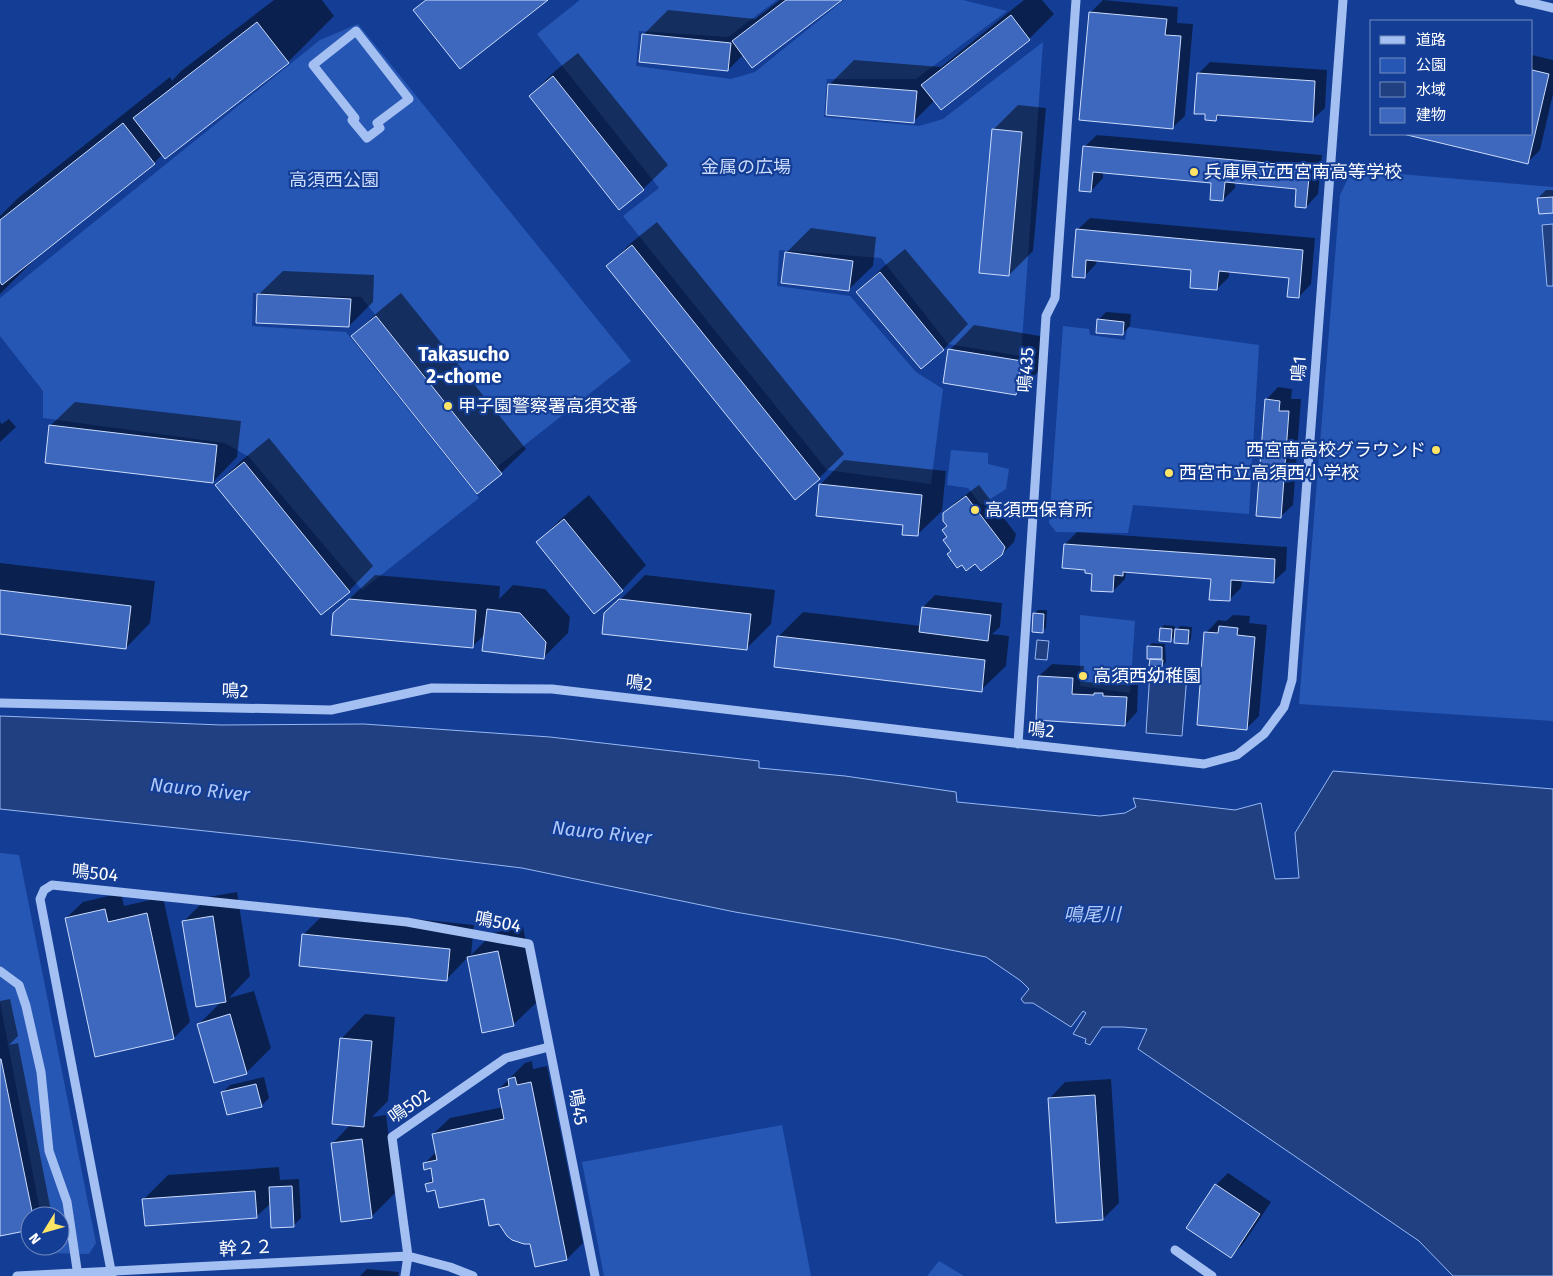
<svg xmlns="http://www.w3.org/2000/svg" width="1553" height="1276" font-family="'Fira Sans','Noto Sans JP',sans-serif">
  <rect width="100%" height="100%" fill="#143e95"/>
  <path fill="#2757b4" d="M580,0h197l-49,37 -89,-6 -3,35 95,13 24,-7 89,-72h119l44,11 -91,68h-89l-3,38 95,9 24,-7 100,-77 -22,314 -73,-12 -67,-86 -102,-8 -2,36 73,10 66,76 27,17 -12,95 -104,-14 -204,-254 36,-28 -122,-154z
    M358,24l273,337 -134,106 -136,-170 -108,-4 -1,33 94,6 133,166 -117,92 -113,-133 -24,-14 -182,-25v-27l-43,-55v-38l320,-258z
    M1352,170l201,17v534l-254,-17 41,-509z
    M1063,326l26,3 1,6 35,5 3,-13 131,18 -10,169 -116,-9 -5,28 -72,-1 -7,-9z
    M951,450l37,3v11l21,5 -3,20 -25,16 -13,-17 -21,-3z
    M1080,615l55,6 -5,72 -50,-7z
    M0,853l19,2 77,388 -7,11 -41,-1 -1,-7h13v-30h-19l-41,-214z
    M782,1125l29,151h-207l-22,-114z
    M939,1261l25,15h-37z"/>
  <path fill="#214081" stroke="#96b8f5" d="M1553,224v62h-6l-5,-61z
    M1037,640l12,1 -2,19 -12,-1z
    M1150,672l37,3 -5,61 -36,-3z
    M0,716l221,9 143,-1 186,13 209,24v7l86,8 111,16 1,10 143,14 25,-3 11,-6 -3,-9 102,12 26,-7 14,76 24,-1 -4,-45 38,-62 220,18v487h-100l-34,-35 -281,-192 9,-20 -24,-2h-21l-12,18 -5,-2 1,-4 -13,-5 13,-21 -3,-2 -12,16 -38,-24h-9l-3,-4 8,-10 -8,-8 -35,-24 -91,-18 -160,-27 -213,-44 -223,-27 -299,-32z"/>
  <path fill="#0007" d="M274,0h48l12,16 -46,46 -125,92 -9,9 -111,88 -43,43v-78l18,-18 152,-121 2,4 9,-10z
    M780,0h60l-96,54 -16,16 -85,-35 25,-25 87,9z
    M1024,0h18l12,14 -25,25 -88,69 -6,-8 -21,21 -87,-7 3,-30 24,-24 87,7z
    M1103,0l75,7 -1,16 16,1 -8,92 -13,12 -81,-116z
    M578,53l90,112 -25,24 -23,19 -90,-112 25,-25z
    M1532,55l21,5v34l-13,56 -13,13 -119,-29h124z
    M1210,62l117,8 -2,38 -13,12 -91,-6 -5,6 -18,-46z
    M1018,105l28,3 -13,143 -24,24 -16,-145z
    M1097,135l225,20 -4,39 -12,13 -8,-19 -63,-6v6l-12,12 -10,-18 -110,-10v6l-12,13 -7,-44z
    M1546,190h7v22l-15,-14z
    M1090,218l225,20 -4,46 -12,13 -9,-20 -61,-6v6l-12,12 -24,-20 -96,-9 -1,4 -12,13 -7,-47z
    M657,222l187,232 -25,24 -211,-212 24,-24z
    M811,228l65,9 -3,29 -25,24 -62,-37z
    M905,249l63,75 -24,25 -23,19 -63,-76 24,-24z
    M283,271l91,4 -1,27 -24,24 -91,-31z
    M401,293l125,156 -25,24 -148,-137 25,-24z
    M1106,312l25,2 -1,12 -8,8 -24,-14z
    M974,325l72,12 -6,33 -24,24 -66,-44z
    M1278,387l14,2 -1,10h10l-8,106 -13,12 -14,-117z
    M75,402l166,19 -4,36 -24,25 -163,-56z
    M9,419l7,8 -16,15v-20l2,2z
    M269,438l104,128 -24,25 -132,-106 24,-24z
    M844,460l102,11 -4,40 -25,24 -13,-12 -84,-38z
    M979,485l37,49 -2,8 -12,12 -26,8 -24,-11 -8,-37 13,-13z
    M589,495l57,70 -24,25 -85,-48 25,-24z
    M1077,532l210,15 -1,23 -13,12 -31,-2 -1,8 -12,12 -17,-22 -86,-7 -1,8 -12,12 -19,-18 -7,-4 -22,-25z
    M0,563l155,18 -5,42 -24,25 -126,-15z
    M375,575l125,11 -1,13 14,-14 32,4 25,28 -2,16 -25,25 -58,-24 -13,13 -138,-34z
    M645,575l130,15 -4,34 -24,24 -141,-34z
    M935,595l67,8 -2,24 -8,7 17,2 -3,30 -25,24 -203,-53 25,-25 118,14 2,-19z
    M1038,610h9l-1,18 -4,3 -7,-18z
    M1233,615l17,1 -1,7 18,2 -8,91 -13,13 -40,-96 12,-13 8,1z
    M1164,625l11,1 -1,6 6,-6 12,1 -1,12 -3,4 -12,-8 -6,6 -9,-13z
    M1152,643l13,1 1,18 -4,4 -11,-1 -3,-18z
    M1052,664l32,2 -1,16 22,1 2,-2 8,1v2l23,1 -1,27 -12,13 -86,-49z
    M237,892l13,84 -21,22 25,-7 17,57 -24,24 -48,-48 22,-22 -37,-81 24,-24z
    M121,893l3,13 39,-9 27,125 -16,16 -108,-120 17,-16z
    M328,910l146,15 -3,30 22,-22 30,-6 15,74 -25,24 -45,-68 -22,23 -143,-45z
    M10,999l8,37 -9,9 9,-2 33,168 -5,5h-16v12l-30,6v-233z
    M365,1014l30,3 -7,84 -16,16 14,-2 10,77 -25,25 -39,-73 19,-20 -10,-85z
    M532,1061l1,8 14,-3 36,177 -16,16 -31,7 -5,-23 -46,-45 -49,-10 -9,-4 7,-7 -2,-10 -8,-3 13,-13 -4,-17 17,-16 53,-11 -4,-18 26,-26z
    M264,1077l5,21 -8,8 -39,-13 8,-8z
    M1111,1079l8,124 -16,16 -54,-120 16,-17z
    M279,1167l1,13 19,-1 2,39 -8,8 -22,-23 -15,14 -112,-18 24,-24z
    M1228,1173l43,29 -28,42 -12,12 -15,-71z
    M367,1269l32,3 -1,4h-38z"/>
  <path fill="#3d68bd" stroke="#ccdcfc" d="M426,0h122l-88,69 -47,-59z
    M786,0h56l-90,68 -20,-27z
    M1089,12l78,7 -2,16 16,1 -8,93 -94,-9z
    M1011,15l19,25 -89,70 -20,-25z
    M257,22l32,41 -124,96 -32,-41z
    M642,34l89,9 -3,28 -89,-9z
    M1532,70l17,4 -21,90 -125,-30h129z
    M1197,73l118,8 -2,41 -96,-7 -1,6 -11,-1v-6h-11z
    M553,76l91,114 -25,20 -90,-114z
    M828,84l89,7 -3,32 -88,-8z
    M123,123l32,41 -153,121 -2,-3v-62z
    M992,129l30,3 -13,144 -30,-3z
    M1083,146l227,21 -4,41 -11,-1 1,-18 -71,-7 -2,19 -13,-1 1,-17 -118,-11 -2,20 -12,-1z
    M1553,197v16l-14,1 -2,-16z
    M1076,229l227,21 -4,48 -12,-1 2,-19 -70,-7 -2,19 -27,-2 1,-18 -105,-10 -1,18 -13,-1z
    M632,245l188,234 -25,21 -189,-234z
    M785,252l68,9 -4,30 -68,-8z
    M880,272l64,78 -23,19 -65,-77z
    M257,294l94,5 -2,28 -93,-4z
    M376,316l126,158 -25,20 -126,-158z
    M1097,319l27,3 -1,13 -27,-2z
    M948,349l74,12 -6,34 -73,-12z
    M1265,399l15,2 -1,10h10l-8,107 -25,-2z
    M49,425l168,20 -4,38 -168,-20z
    M244,462l106,130 -29,23 -106,-130z
    M819,484l103,11 -4,41 -16,-1 1,-10 -87,-9z
    M966,496l39,51 -3,8 -21,16 -6,-7 -9,7 -4,-6 -5,3 -10,-14 4,-3 -8,-11 4,-3 -5,-7 5,-4 -4,-5v-8z
    M564,519l59,72 -29,23 -58,-72z
    M1064,544l211,15 -1,24 -43,-3 -1,21 -21,-1 2,-21 -88,-7v4l-9,-1 -1,17 -22,-1 1,-17 -7,-1v-3l-23,-2z
    M0,590l131,16 -5,43 -126,-15z
    M349,599l127,11 -3,38 -142,-13 2,-22z
    M619,599l132,15 -4,36 -145,-16 2,-21z
    M922,607l69,8 -3,26 -69,-9z
    M487,609l33,4 26,29 -2,17 -62,-8z
    M1033,613l11,1 -1,19 -11,-1z
    M1219,626l19,2 -1,7 18,2 -8,93 -50,-5 7,-93 14,1z
    M1160,628l12,1 -1,13 -12,-1z
    M1175,629l14,1 -1,14 -14,-1z
    M777,636l208,24 -3,32 -208,-25z
    M1147,646l15,1v12h-15z
    M1150,659l13,1 -1,7 -13,-1z
    M1038,676l35,2 -1,16 22,1v-2h9v3l24,1 -2,29 -89,-6z
    M105,909l3,13 39,-9 27,126 -79,18 -30,-139z
    M213,916l13,86 -30,5 -14,-86z
    M302,934l148,15 -3,32 -148,-15z
    M498,951l16,75 -32,7 -15,-76z
    M230,1014l17,60 -33,9 -17,-59z
    M340,1038l32,3 -8,86 -32,-3z
    M0,1059h1l32,157h-3v14l-30,6z
    M515,1077l2,8 14,-3 36,178 -32,7 -5,-23h-6l-12,-4 -5,-4 -8,-12 -10,2 -5,-27 -45,9 -4,-18 -8,2 -2,-8 8,-2 -2,-14 -7,2 -1,-7 14,-3 -5,-26 72,-15 -6,-30 11,-3 -1,-7z
    M256,1084l6,23 -35,8 -6,-23z
    M1095,1095l8,125 -47,3 -8,-125z
    M362,1139l10,79 -31,4 -10,-79z
    M1215,1184l45,30 -29,44 -45,-30z
    M292,1186l2,41 -23,1 -2,-41z
    M255,1191l2,27 -112,8 -3,-27z"/>
  <g fill="none" stroke-linecap="round" stroke-linejoin="round">
    <path stroke="#a4bff2" stroke-width="9" d="M1519,0l34,8
      M356,31l53,68 -32,24 3,5 -13,10 -15,-18 3,-2 -42,-53z
      M0,703l331,7 101,-22 120,1 453,53 199,22 33,-9 27,-21 20,-27 8,-27 51,-680
      M1018,744l28,-428 9,-18 21,-298
      M0,971l19,14 7,21 15,66 8,79 18,51 11,74
      M1175,1250l37,26
      M17,1276l391,-20 42,11 23,9
      M112,1276l-72,-377 4,-9 8,-5 355,37 122,22 66,332
      M405,1276l3,-20 -16,-119 114,-79 43,-11"/>
  </g>
  <g fill="#ffe465" stroke="#143e95" stroke-width="2">
    <circle cx="1194" cy="172" r="5"/>
    <circle cx="448" cy="406" r="5"/>
    <circle cx="1436" cy="450" r="5"/>
    <circle cx="1169" cy="473" r="5"/>
    <circle cx="975" cy="510" r="5"/>
    <circle cx="1083" cy="676" r="5"/>
  </g>
  <g text-anchor="middle" stroke-width="4.5" stroke-linejoin="round" paint-order="stroke">
    <g font-size="18" fill="#ccdcfc" stroke="#143e95">
      <text x="746" y="173">金属の広場</text>
      <text x="334" y="186">高須西公園</text>
    </g>
    <g font-size="18" fill="#fff" stroke="#143e95" text-anchor="start">
      <text x="1204" y="178">兵庫県立西宮南高等学校</text>
      <text x="458" y="412">甲子園警察署高須交番</text>
      <text x="1426" y="456" text-anchor="end">西宮南高校グラウンド</text>
      <text x="1179" y="479">西宮市立高須西小学校</text>
      <text x="985" y="516">高須西保育所</text>
      <text x="1093" y="682">高須西幼稚園</text>
    </g>
    <g font-size="18" fill="#fff" stroke="#143e95">
      <text transform="translate(1299 369) rotate(-86)" y="6">鳴1</text>
      <text transform="translate(1026 370) rotate(-86)" y="6">鳴435</text>
      <text transform="translate(639 683) rotate(7)" y="6">鳴2</text>
      <text transform="translate(235 691) rotate(1)" y="6">鳴2</text>
      <text transform="translate(1041 730) rotate(6)" y="6">鳴2</text>
      <text transform="translate(95 873) rotate(6)" y="6">鳴504</text>
      <text transform="translate(498 922) rotate(11)" y="6">鳴504</text>
      <text transform="translate(409 1106) rotate(-35)" y="6">鳴502</text>
      <text transform="translate(578 1107) rotate(79)" y="6">鳴45</text>
      <text transform="translate(246 1248) rotate(-3)" y="6">幹２２</text>
    </g>
    <g font-size="19" font-weight="bold" fill="#fff" stroke="#143e95">
      <text x="464" y="361">Takasucho<tspan x="464" dy="22">2-chome</tspan></text>
    </g>
    <g font-size="19" font-style="italic" fill="#b0c9f9" stroke="#143e95">
      <text transform="translate(200 789) rotate(6)" y="7">Nauro River</text>
      <text transform="translate(602 832) rotate(6)" y="7">Nauro River</text>
      <text x="1092" y="921">鳴尾川</text>
    </g>
  </g>
  <rect x="1370" y="20" width="162" height="115" fill="#143e95" stroke="#728bbf"/>
  <rect x="1380" y="36" width="25" height="8" fill="#a4bff2" stroke="#728bbf"/>
  <text x="1416" y="45" font-size="15" fill="#ffffff">道路</text>
  <rect x="1380" y="58" width="25" height="15" fill="#2757b4" stroke="#728bbf"/>
  <text x="1416" y="70" font-size="15" fill="#ffffff">公園</text>
  <rect x="1380" y="82" width="25" height="15" fill="#214081" stroke="#728bbf"/>
  <text x="1416" y="95" font-size="15" fill="#ffffff">水域</text>
  <rect x="1380" y="108" width="25" height="15" fill="#3d68bd" stroke="#728bbf"/>
  <text x="1416" y="120" font-size="15" fill="#ffffff">建物</text>
  <g transform="translate(45 1231) rotate(233)"><circle r="24" fill="#143e95" stroke="#728bbf"/>
  <path d="M0-4L9 19L0 12L-9 19Z" fill="#ffe465"/>
  <text y="-8" font-size="14" font-weight="bold" text-anchor="middle" fill="#ffffff">N</text>
  </g>
</svg>
